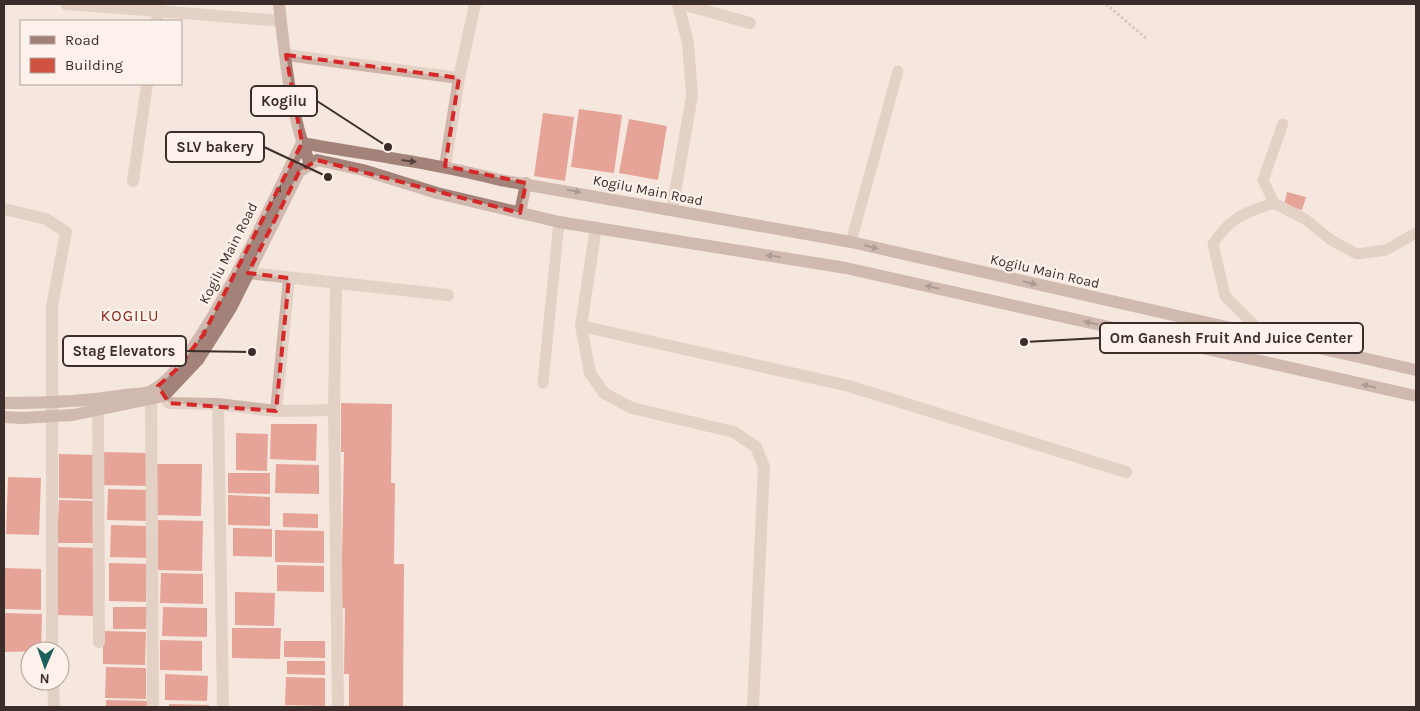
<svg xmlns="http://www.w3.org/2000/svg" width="1420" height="711" font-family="Karla,sans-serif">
  <rect width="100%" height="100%" fill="#f5e7de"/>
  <path fill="#d05341" d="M579,109l43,6 -8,58 -43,-6z
    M543,113l31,4 -9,64 -31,-5z
    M629,119l38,7 -9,54 -39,-7z
    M1287,192l19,5 -4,13 -18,-5z
    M341,403l51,1 -1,79h4l-1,81h10l-1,143 -54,-1v-32h-5l1,-66h-4l3,-156h-3z
    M271,424h46l-1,37 -46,-2z
    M236,433l32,1 -1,37 -31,-1z
    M103,452l43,1v33l-43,-1z
    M59,454l36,1 -1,44 -35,-1z
    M156,464h46l-1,52 -46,-1z
    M276,464l43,1v29l-44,-1z
    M228,473h42v21l-42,-1z
    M8,477l33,1 -2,57 -33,-1z
    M108,489l40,1v31l-41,-1z
    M228,495l42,2v29l-42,-1z
    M59,500l37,1 -1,42h-38z
    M283,513l35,1v14l-35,-1z
    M158,520l45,1 -1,50 -45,-1z
    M111,525l37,1v32l-38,-1z
    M233,528l39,1v28l-39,-1z
    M275,530l49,1v32l-49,-1z
    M58,547l38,1 -1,68 -39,-1z
    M109,563l38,1 -1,38 -37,-1z
    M277,565l47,1v26l-47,-1z
    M4,568l37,1v41l-37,-1z
    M161,573l42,1v30l-43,-1z
    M235,592l40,1 -1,33 -39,-1z
    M113,607h34l-1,22h-33z
    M163,607l44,1v29l-45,-1z
    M4,613l38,1 -1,37 -37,1z
    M232,628h49l-1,31 -48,-1z
    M103,631l43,1 -1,33 -42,-1z
    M160,640l42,1v30l-42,-1z
    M284,641h41v17l-41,-1z
    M287,661h38v14l-38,-1z
    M106,667l40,1v31l-41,-1z
    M165,674l43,2 -1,25 -42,-1z
    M286,677l39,1v28l-40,-1z
    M106,700l44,1 -1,6h-43z
    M169,704l40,1v2h-40z"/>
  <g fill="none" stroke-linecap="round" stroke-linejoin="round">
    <path stroke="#bb9f92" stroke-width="3" stroke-dasharray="2.5 2.5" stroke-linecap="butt" d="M1106,4l41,35"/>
    <path stroke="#ceb5a9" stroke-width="11" d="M1283,124l-20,56 11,23 31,16 26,21 26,14 29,-4 30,-17
      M851,242l47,-171
      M1265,336l-40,-40 -12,-52c17,-27 33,-32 61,-41
      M543,383l16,-161"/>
    <path stroke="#ceb5a9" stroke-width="12" d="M66,4l92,7v-7
      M682,4l68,19
      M157,21l1,-10 123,10
      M286,55l173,23
      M445,166l14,-88 16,-74
      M133,181l14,-97
      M4,209l42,10 20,13 -14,74v345
      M672,210l20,-114 -4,-53 -10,-39
      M596,227l-15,99 268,60 277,86
      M248,273l200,22
      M336,283l-2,127 4,297
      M581,326l9,47 14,20 28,15 102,24 22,15 8,20 -11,240
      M159,388l10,15 49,1 58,7 58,-1
      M151,391l2,316
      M98,400l1,242
      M218,404l5,303
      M276,411l13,-133
      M53,681l1,26"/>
    <path stroke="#a38379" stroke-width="12" d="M279,4c6,53 11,110 31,160
      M520,213l6,-30
      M4,403c41,0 80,-1 121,-8 8,-1 18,-1 26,-4 46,-20 125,-197 151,-248 66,12 133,20 198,37l351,62 565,128
      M4,417l18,1 51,-3 91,-19 34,-36 33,-52 68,-136 18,-12 46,10 74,23 122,29 287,46 570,128"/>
  </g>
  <defs><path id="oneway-solid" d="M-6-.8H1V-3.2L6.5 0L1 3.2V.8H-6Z" transform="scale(1.25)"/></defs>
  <g fill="#55423d">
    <use href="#oneway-solid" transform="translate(409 161) rotate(7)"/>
    <use href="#oneway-solid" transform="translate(574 191) rotate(10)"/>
    <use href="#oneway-solid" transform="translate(277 192) rotate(-63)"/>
    <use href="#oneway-solid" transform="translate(871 247) rotate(13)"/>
    <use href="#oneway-solid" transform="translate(773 256) rotate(-171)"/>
    <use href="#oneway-solid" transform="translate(1030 283) rotate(13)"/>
    <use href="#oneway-solid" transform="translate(932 287) rotate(-167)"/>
    <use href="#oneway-solid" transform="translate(1091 323) rotate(-167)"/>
    <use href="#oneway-solid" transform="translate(202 335) rotate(-57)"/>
    <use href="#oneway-solid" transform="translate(1369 386) rotate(-167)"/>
  </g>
  <path d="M0 0H1420V711H0ZM286,55l173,23 -14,88 81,17 -6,30 -203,-53 -18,12 -51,101 41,5 -13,133 -107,-8 -11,-17 19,-17 26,-34 99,-192z" fill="#f5e7de" fill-opacity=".55" fill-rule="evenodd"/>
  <path fill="none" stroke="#d62828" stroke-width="4" stroke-dasharray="10 6" stroke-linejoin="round" d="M286,55l173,23 -14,88 81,17 -6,30 -203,-53 -18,12 -51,101 41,5 -13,133 -107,-8 -11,-17 19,-17 26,-34 99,-192z"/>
  <g text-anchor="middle" stroke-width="4.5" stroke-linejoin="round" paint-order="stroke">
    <g font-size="14" fill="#3b2d29" stroke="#fcf2eb">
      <text transform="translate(648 190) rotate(11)" y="5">Kogilu Main Road</text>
      <text transform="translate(228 253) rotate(-63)" y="5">Kogilu Main Road</text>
      <text transform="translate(1045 271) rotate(13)" y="5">Kogilu Main Road</text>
    </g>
    <g font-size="16" letter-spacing="1" fill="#91291b" stroke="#fcf2eb">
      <text x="130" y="321">KOGILU</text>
    </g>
  </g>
  <path fill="none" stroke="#3b2d29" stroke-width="2" d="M388 147L317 101M328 177L264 147M1024 342L1100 338M252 352L186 351"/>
  <g fill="#3b2d29" stroke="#fcf2eb" stroke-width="2">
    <circle cx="388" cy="147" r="5"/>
    <circle cx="328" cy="177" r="5"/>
    <circle cx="1024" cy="342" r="5"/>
    <circle cx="252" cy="352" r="5"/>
  </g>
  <g fill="#fcf2eb" stroke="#3b2d29" stroke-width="2">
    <rect x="251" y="86" width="66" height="30" rx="5"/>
    <rect x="166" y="132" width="98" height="30" rx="5"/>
    <rect x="1100" y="323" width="263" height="30" rx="5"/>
    <rect x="63" y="336" width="123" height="30" rx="5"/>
  </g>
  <g font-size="15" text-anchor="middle" font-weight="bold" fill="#3b2d29">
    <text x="284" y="106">Kogilu</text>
    <text x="215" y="152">SLV bakery</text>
    <text x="1231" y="343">Om Ganesh Fruit And Juice Center</text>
    <text x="124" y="356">Stag Elevators</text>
  </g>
  <rect width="1420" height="711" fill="none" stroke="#3b2d29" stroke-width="10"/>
  <rect x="20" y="20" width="162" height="65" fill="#fcf2eb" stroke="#afa39d"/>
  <rect x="30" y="36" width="25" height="8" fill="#a38379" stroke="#afa39d"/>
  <text x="65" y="45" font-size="15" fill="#3b2d29">Road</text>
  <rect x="30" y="58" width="25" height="15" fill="#d05341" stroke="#afa39d"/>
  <text x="65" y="70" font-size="15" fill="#3b2d29">Building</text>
  <g transform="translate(45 666) rotate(182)"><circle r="24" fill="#fcf2eb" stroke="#afa39d"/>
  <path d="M0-4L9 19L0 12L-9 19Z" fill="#1a615d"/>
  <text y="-8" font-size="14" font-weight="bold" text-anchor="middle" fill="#3b2d29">N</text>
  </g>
</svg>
